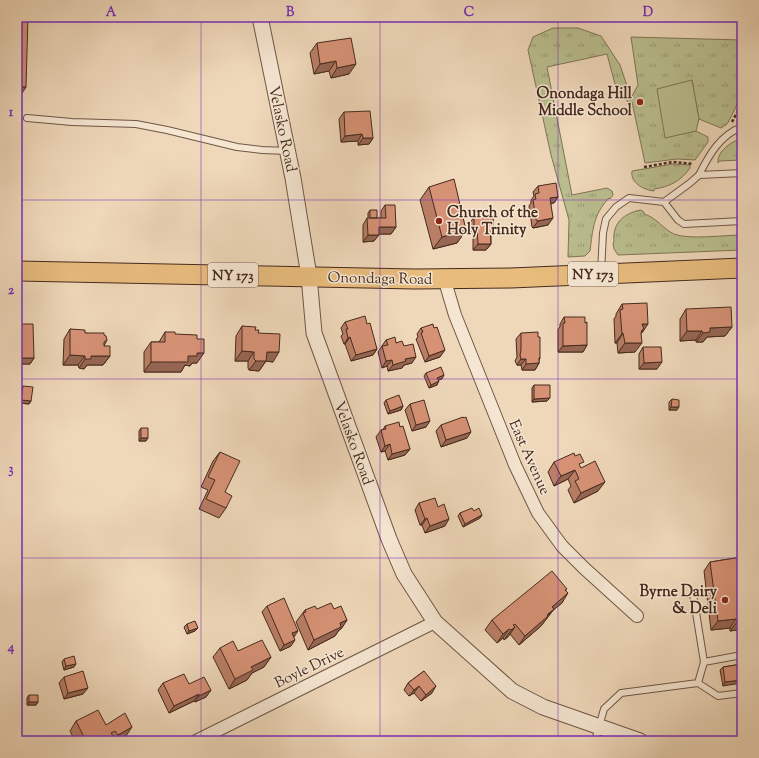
<svg xmlns="http://www.w3.org/2000/svg" width="759" height="758" font-family="'Sorts Mill Goudy',serif">
  <defs>
    <pattern id="grass-tufts" width="24" height="20" patternUnits="userSpaceOnUse"><rect width="24" height="20" fill="#babe8f"/><path d="M3 7l-1-3M5 7V3M7 7l1-3M15 17l-1-3M17 17v-4M19 17l1-3" fill="none" stroke="#999b74"/></pattern>
  </defs>
  <rect width="100%" height="100%" fill="#efd8ba"/>
  <filter id="stains"><feTurbulence type="fractalNoise" baseFrequency=".005" numOctaves="4"/><feColorMatrix values="0 0 0 0 .2 0 0 0 0 .09 0 0 0 0 .02 0 0 0 .5 -.17"/></filter>
  <radialGradient id="worn" r=".72"><stop offset=".6" stop-color="#630" stop-opacity="0"/><stop offset="1" stop-color="#630" stop-opacity=".3"/></radialGradient>
  <path fill="url(#grass-tufts)" stroke="#807456" d="M553,28h25l23,8 19,29 11,33 7,-13 -7,-48 111,3v54l-12,25 -3,5 -6,4 -22,-9 -7,-39 -27,57 31,-6 12,6v5l-13,18 -18,-1 -32,4 -13,-61h-4l-13,-18 -8,-30 -60,13 25,128 35,-7 5,3 1,4 -3,4 -1,-1c-16,17 -16,31 -19,53l-5,5 -17,1 1,-37 -18,-65 -23,-105 5,-13z
    M742,138v22l-23,1 -1,2c-1,-12 13,-21 24,-25z
    M673,164l17,1v3c-9,13 -21,19 -36,21v2c-10,-1 -24,-8 -22,-20z
    M641,210l3,2v2c12,3 19,15 30,20 15,6 51,1 68,1v15l-124,5 -4,-6 -1,-6 1,-1c-2,-19 10,-29 27,-32z"/>
  <path fill="#babe8f" stroke="#807456" d="M692,80l7,39 -3,12 -31,7 -8,-49z"/>
  <g fill="none" stroke-linecap="round" stroke-linejoin="round">
    <defs>
      <path id="service" d="M27,118l45,4 64,2 31,6 70,17 25,3 26,1
        M699,175c10,-20 21,-40 43,-48
        M664,202l14,18 6,4 58,-3
        M601,272l2,-39 3,-14 10,-12 13,-9 35,4 26,-19 9,-8 43,-2
        M693,594l11,68 -6,21
        M704,662l38,-7
        M595,741l9,-32 17,-16 77,-10 20,13 24,-3"/>
      <path id="minor" d="M444,278l11,37 60,150 23,48 24,33 22,22 53,48
        M196,741l239,-119"/>
      <path id="tertiary" d="M260,17l33,161 16,98 5,57 75,206 15,35 31,48 77,69 31,16 97,34"/>
      <path id="primary" d="M17,271l398,8 96,-1 231,-10"/>
    </defs>
    <use href="#service" stroke="#705645" stroke-width="8"/>
    <use href="#minor" stroke="#705645" stroke-width="14"/>
    <use href="#tertiary" stroke="#705645" stroke-width="17"/>
    <use href="#primary" stroke="#462a1e" stroke-width="21"/>
    <path stroke="#462a1e" stroke-width="2.5" stroke-dasharray="3 2" stroke-linecap="butt" d="M732,122l10,-19
      M644,167l29,-5 20,2"/>
    <use href="#service" stroke="#f5e6d2" stroke-width="6"/>
    <use href="#minor" stroke="#f5e6d2" stroke-width="12"/>
    <use href="#tertiary" stroke="#f5e6d2" stroke-width="15"/>
    <use href="#primary" stroke="#e8bc7d" stroke-width="19"/>
  </g>
  <path fill="#b97e65" stroke="#462a1e" d="M317,43l32,31 -18,4 -2,-7 -15,3 -4,-21z
    M344,112l29,26 -4,6 -11,1v-4l-17,1 -2,-23z
    M538,186l20,11 -4,6h-3l-3,22 -15,3 -1,-1 -3,-21 2,-3v-3l3,-4 -1,-4z
    M429,187l37,43 -9,13 -24,6 -13,-49z
    M385,205l11,22 -5,7h-12l-5,7 -11,1v-17l4,-7h1v-5l2,-3 7,8h4v-7z
    M474,217l17,19v8l-5,6h-13v-16h-3v-11z
    M622,304l19,29 -6,19 -17,1 -1,-10h-2l-1,-24 2,-3v-2z
    M686,309l46,18 -7,9 -18,1 -4,5h-7v-2l-16,1v-22z
    M564,317l23,28 -4,7h-25v-23l2,-2v-3z
    M345,322l22,2 10,25 -4,6 -22,6 -6,-17h-1l-3,-8 2,-2 -2,-6z
    M20,324l14,34 -4,6h-13v-35z
    M242,326l13,4 3,3 15,29 -7,-1 -7,10 -10,-1 -1,-2v-7h-13l1,-25z
    M421,328l19,29 -15,5 -9,-23 2,-2 -1,-3z
    M70,329l15,4 19,2 3,5 -3,6 6,10 -7,9h-16l-3,4 -5,-1 -1,-3h-15l1,-26z
    M165,332l10,2 22,29h-5l-2,3 -5,-1 -4,7h-37v-20l7,-10h8z
    M521,333l19,25 -1,2v3l-4,7h-13l-1,-5h-4l-2,-4 2,-4 -1,-18z
    M386,340l10,3 8,3 8,17 -8,2 -2,3 -14,3 -1,-5 -5,2 -4,-16z
    M643,347l14,22h-18v-15z
    M426,373l16,6 -4,1 -1,5 -8,3 -5,-12z
    M534,385l16,13 -3,3 -15,1v-14z
    M23,386l8,15 -2,3 -10,-1 2,-13z
    M672,399l5,11h-8v-8z
    M386,400l17,6 -2,4 -13,4 -4,-11z
    M410,404l16,23 -14,4 -7,-21z
    M441,425l26,13 -26,9 -5,-16z
    M385,426l15,1 10,22 -5,6 -17,5 -3,-9 -4,1 -5,-15 5,-7h2z
    M141,428l5,13h-7v-10z
    M220,452l5,40 1,16 -7,10 -20,-9 9,-19 -7,-3 12,-26z
    M554,462l26,5 18,24 -24,12 -6,-13 3,-4 -3,-7 -14,7 -6,-14z
    M419,503l26,23 -20,7 -3,-8h-2l-5,-15z
    M474,511l8,4 -2,3 -17,9 -5,-11 2,-3z
    M742,557v72l-12,2v-3l-19,2 -7,-59 6,-9z
    M566,590l-4,13 -8,6 -13,17 -22,19 -9,-11 -6,6 -1,-2 -6,5 -12,-13 7,-10z
    M267,606l24,40 -11,5 -18,-39z
    M334,609l13,11 -6,9 -2,1 -4,6 -27,14 -12,-28 9,-12z
    M187,624l8,7 -8,3 -3,-7z
    M220,648l18,3 33,6 -7,10 -12,6 -5,7 -18,9 -16,-32z
    M64,659l10,8 -10,3 -2,-8z
    M742,664l-19,22 -3,-16 3,-3z
    M424,671l8,22 -11,8 -7,-8 -5,3 -5,-6 4,-7z
    M64,677l19,17 -19,5 -5,-16z
    M163,683l26,1 22,6 -5,7 -11,5 -1,-1 -25,12 -11,-23z
    M29,695l9,7 -2,3h-9v-7z
    M76,721l30,4 20,11 -9,5h-42l-5,-10z"/>
  <path fill="#966653" stroke="#462a1e" d="M336,61l-7,10 -15,3 6,-10z
    M356,64l-7,10 -18,4 6,-10z
    M17,87h9l-9,14z
    M362,134l-4,7 -17,1 4,-6z
    M363,138h10l-4,6 -11,1z
    M558,197l-4,6 -9,1 5,-6z
    M553,218l-5,7 -15,3 5,-7z
    M379,227h17l-5,7h-17z
    M477,227l-4,7h-3l4,-6z
    M466,230l-9,13 -24,6 9,-12z
    M368,235h11l-5,6 -11,1z
    M478,244h13l-5,6h-13z
    M642,324h6l-6,9z
    M732,327l-7,9 -18,1 -4,5h-7l7,-9 7,-5z
    M687,331h15l-6,9 -16,1z
    M623,333l-6,10h-2l7,-9z
    M350,337l-5,7h-1l4,-6z
    M625,343h17l-7,9 -17,1z
    M587,345l-4,7h-25l5,-6z
    M377,349l-4,6 -22,6 5,-6z
    M445,350l-5,7 -15,5 4,-6z
    M242,351l12,1 -6,9h-13z
    M267,352h12l-6,10 -7,-1 -7,10 -10,-1 7,-9z
    M197,353h7l-7,10h-5l-2,3 -5,-1 -4,7h-37l7,-10 37,-6z
    M70,355l15,1 -7,9h-15z
    M91,356h19l-7,9h-16l-3,4 -5,-1 6,-9z
    M416,357l-4,6 -8,2 -2,3 -14,3 5,-6 12,-6z
    M17,358h17l-4,6h-13z
    M539,358h1l-3,5h2l-4,7h-13l4,-6z
    M521,359h5l-5,6h-4z
    M392,360l-5,6 -5,2 4,-7z
    M662,362l-5,7h-18l5,-6z
    M444,375l-2,4 -7,2 2,-3z
    M439,381l-2,4 -8,3 2,-3z
    M550,398l-3,3 -15,1 2,-3z
    M21,400l10,1 -2,3 -10,-1z
    M403,406l-2,4 -13,4 2,-3z
    M671,407h8l-2,3h-8z
    M430,421l-4,6 -14,4 4,-6z
    M471,432l-4,6 -26,9 5,-7z
    M141,438h7l-2,3h-7z
    M390,444l-5,7 -4,1 4,-6z
    M410,449l-5,6 -17,5 4,-6z
    M575,470l-7,9 -14,7 7,-10z
    M605,482l-7,9 -24,12 7,-10z
    M482,515l-2,3 -17,9 2,-3z
    M427,518l-5,7h-2l5,-6z
    M449,519l-4,7 -20,7 5,-7z
    M568,593l-6,10 -16,13 6,-9z
    M554,609l-13,17 -22,19 6,-9z
    M736,619l-6,9 -19,2 7,-9z
    M347,620l-6,9 -2,1 -4,6 -27,14 6,-10 26,-17z
    M742,621v8l-12,2 7,-9z
    M515,627l-7,10 -4,3 7,-10z
    M198,628l-3,3 -8,3 2,-3z
    M509,629l-6,9 -6,5 6,-9z
    M298,631l-4,6 -2,-4z
    M295,640l-4,6 -11,5 4,-6z
    M271,657l-7,10 -12,6 -5,7 -18,9 6,-10 16,-12z
    M76,664l-2,3 -10,3 2,-4z
    M742,680v3l-19,3 2,-4z
    M419,686l-5,7 -5,3 5,-6z
    M436,686l-4,7 -11,8 5,-6z
    M88,688l-5,6 -19,5 4,-6z
    M211,690l-5,7 -11,5 4,-6z
    M199,694l-5,7 -25,12 5,-7z
    M29,702h9l-2,3h-9z
    M132,727l-6,9 -9,5h-4l5,-6z
    M104,737l-3,4h-4z
    M114,737l-3,4h-4z"/>
  <path fill="#d79276" stroke="#462a1e" d="M28,17l-2,70h-9v-69z
    M351,38l5,26 -19,4 -1,-7 -16,3 -3,-21z
    M370,111l3,27h-10l-1,-4 -17,2 -1,-24z
    M454,179l12,51 -24,7 -13,-50z
    M556,183l2,14 -8,1 3,20 -15,3 -2,-1 -3,-20 3,-1 -1,-5 4,-1 -1,-7z
    M385,205h10l1,22h-17v8h-11l-1,-17h19z
    M370,210h7v8h-7z
    M474,217h19l1,15h-4l1,12h-13l-1,-17 -3,1z
    M647,303l1,21h-6l2,5 -2,1 -1,3 1,10h-17l-2,-10 -1,1 -2,-24 3,-1 -1,-5z
    M731,307l1,20 -22,1v4l-7,1 -1,-2h-15l-1,-22z
    M365,316l2,8 3,-1 7,26 -21,6 -6,-18 -2,1 -2,-9h2l-3,-7z
    M564,317h21v6l2,-1v23l-24,1v-23h2z
    M20,324h13l1,34h-17v-28h3z
    M433,324l1,4 3,-1 8,23 -16,6 -8,-23 2,-1 -2,-4z
    M242,326l14,1 -1,3h4l-1,3 22,1 -1,18h-12l-1,9h-10l-2,-2v-7l-12,-1z
    M70,329l15,1v3h19v2l2,1 1,4 -3,2v4h6v10h-19v3h-6v-3l-15,-1z
    M165,332h10v2l22,1v4h7v14h-7v3h-9v6h-37v-20h14z
    M538,332v5h2v21h-1v5l-13,1v-5h-5l-1,-4 1,-5v-17z
    M395,337l1,6 6,-2 2,5 9,-2 3,13 -11,2 1,2 -13,4 -1,-5 -6,1 -4,-15 6,-1 -2,-5z
    M643,347h18l1,15 -18,1z
    M441,367l3,8 -7,3 2,3 -8,4 -5,-12z
    M534,385h16v13l-16,1z
    M23,386l10,1 -2,14 -10,-1z
    M399,395l4,11 -13,5 -4,-11z
    M672,399l7,1v7h-8z
    M424,400l6,21 -14,4 -6,-21z
    M463,417l1,1 2,-1 5,15 -25,8 -5,-15z
    M399,422l1,5 3,-1 7,23 -18,5 -2,-10 -5,2 -4,-16 5,-1 -1,-3z
    M141,428h7v10h-7z
    M220,452l20,9 -15,31 7,4 -6,12 -20,-9 9,-19 -7,-3z
    M574,453l1,3 5,-2 4,8 -5,2 2,4 14,-7 10,21 -24,11 -6,-12 4,-2 -4,-9 -14,6 -7,-14z
    M435,498l3,9 6,-3 5,15 -19,7 -3,-8 -2,1 -6,-16z
    M472,508l2,3 5,-3 3,7 -17,9 -5,-11z
    M742,557v64l-5,1 -1,-3 -18,2 -8,-59z
    M552,571l15,18 -2,1 3,3 -16,14 2,2 -7,6 1,1 -23,20 -10,-12 -2,1 2,2 -4,3 -2,-1 -6,5 -11,-14z
    M284,598l14,33 -6,2 3,7 -11,5 -17,-39z
    M331,603l3,6 7,-3 6,14 -7,3 1,4 -27,13 -11,-27 3,-1 -1,-2 10,-4 2,3z
    M195,621l3,7 -9,3 -2,-7z
    M262,640l9,17 -20,10 2,3 -18,9 -15,-31 13,-7 5,10z
    M74,656l2,8 -10,2 -2,-7z
    M742,664v16l-17,2 -2,-15z
    M83,671l5,17 -20,5 -4,-16z
    M424,671l12,15 -10,9 -7,-9 -5,4 -6,-7z
    M184,674l5,10 15,-7 7,13 -12,6v-2l-25,12 -11,-23z
    M29,695h9v7h-9z
    M98,710l8,15 19,-12 7,14 -14,8 -3,-4 -4,2 3,4 -7,4 -3,-4 -7,4h-11l-10,-20z
    M461,736l4,5h-11z
    M287,739l1,2h-6z"/>
  <path fill="none" stroke="#7b2cbf" stroke-width="1" stroke-opacity="0.55" d="M201,17v724M380,17v724M558,17v724M17,200h725M17,379h725M17,558h725"/>
  <g fill="#8f2418" stroke="#f5e6d2" stroke-width="1.5">
    <circle cx="640" cy="102" r="4"/>
    <circle cx="439" cy="221" r="4"/>
    <circle cx="725" cy="600" r="4"/>
  </g>
  <g text-anchor="middle" stroke-width="3" stroke-linejoin="round" paint-order="stroke">
    <g fill="#f5e6d2" stroke="#7a6254" stroke-width="1">
      <rect x="568" y="262" width="50" height="24" rx="3"/>
      <rect x="208" y="263" width="50" height="24" rx="3"/>
    </g>
    <g font-size="14" font-weight="bold" fill="#462a1e">
      <text x="593" y="279">NY 173</text>
      <text x="233" y="280">NY 173</text>
    </g>
    <g font-size="15" font-weight="bold" fill="#462a1e" stroke="#f5e6d2" text-anchor="end">
      <text x="632" y="98">Onondaga Hill<tspan x="632" dy="17">Middle School</tspan></text>
      <text x="447" y="217" text-anchor="start">Church of the<tspan x="447" dy="17">Holy Trinity</tspan></text>
      <text x="717" y="596">Byrne Dairy<tspan x="717" dy="17">&amp; Deli</tspan></text>
    </g>
    <g font-size="15" fill="#462a1e" stroke="#f5e6d2">
      <text transform="translate(283 129) rotate(78)" y="5">Velasko Road</text>
      <text transform="translate(380 278) rotate(1)" y="5">Onondaga Road</text>
      <text transform="translate(354 443) rotate(70)" y="5">Velasko Road</text>
      <text transform="translate(530 457) rotate(66)" y="5">East Avenue</text>
      <text transform="translate(309 667) rotate(-26)" y="5">Boyle Drive</text>
    </g>
  </g>
  <rect width="759" height="758" fill="none" stroke="#efd8ba" stroke-width="44"/>
  <rect x="22" y="22" width="715" height="714" fill="none" stroke="#7b2cbf" stroke-width="1.5"/>
  <g font-size="13" text-anchor="middle" font-weight="bold" fill="#7b2cbf">
    <text x="111" y="16">A</text>
    <text x="290" y="16">B</text>
    <text x="469" y="16">C</text>
    <text x="648" y="16">D</text>
    <text x="11" y="116">1</text>
    <text x="11" y="294">2</text>
    <text x="11" y="473">3</text>
    <text x="11" y="651">4</text>
  </g>
  <rect width="100%" height="100%" filter="url(#stains)"/>
  <rect width="100%" height="100%" fill="url(#worn)"/>
</svg>
